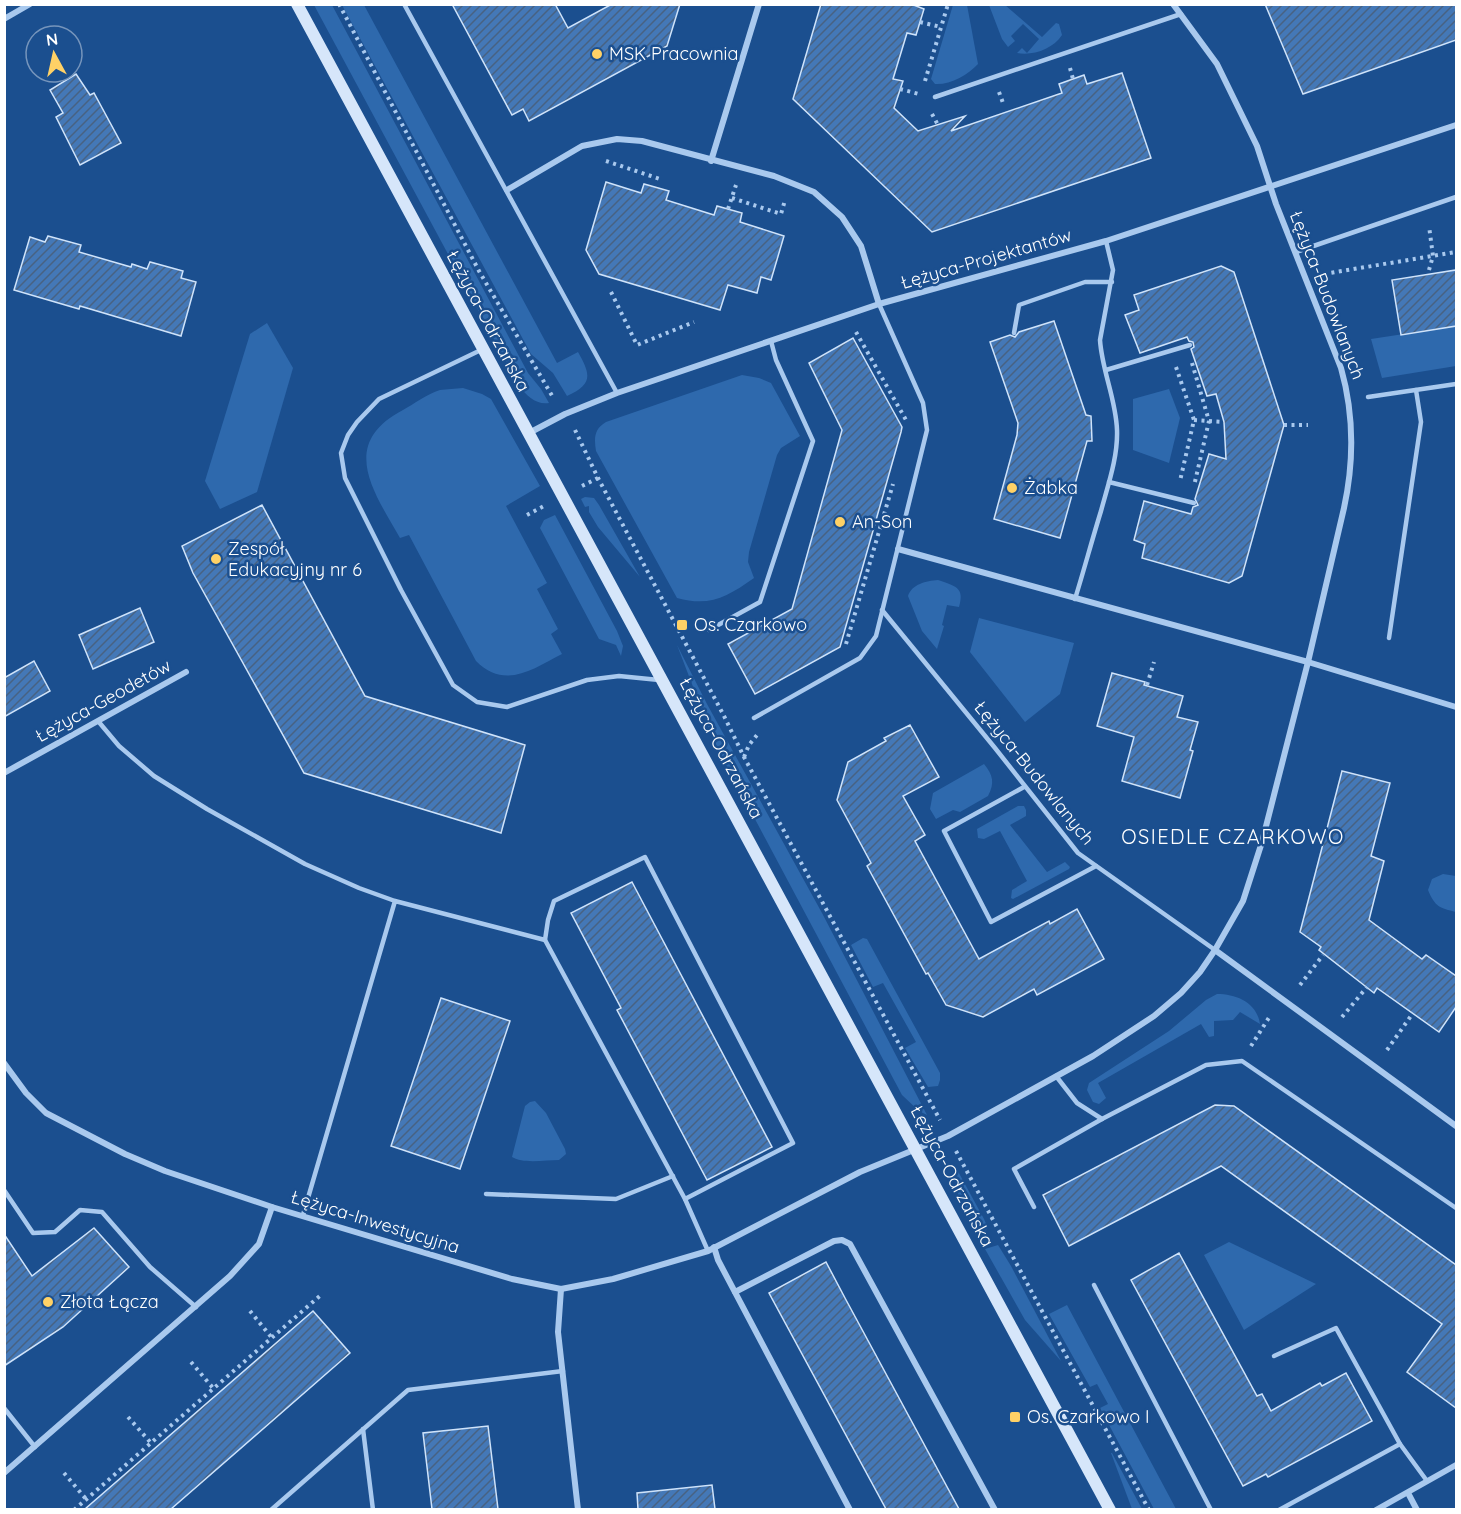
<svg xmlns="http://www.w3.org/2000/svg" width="1461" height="1514" viewBox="0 0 1461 1514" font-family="Quicksand,sans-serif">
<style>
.green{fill:#2e69ad}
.building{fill:url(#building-hatch);stroke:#cfe3fa;stroke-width:1.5}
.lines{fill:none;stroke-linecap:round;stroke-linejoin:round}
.path{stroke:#a9c9ee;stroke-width:4;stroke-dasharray:3 4.5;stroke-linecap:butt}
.service{stroke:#a9c9ee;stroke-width:4.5}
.minor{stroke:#a9c9ee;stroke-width:6}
.secondary{stroke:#d6e6fa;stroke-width:12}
.poi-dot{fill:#ffd166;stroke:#1b4f8f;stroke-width:2}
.labels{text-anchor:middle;stroke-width:5;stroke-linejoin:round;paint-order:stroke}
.poi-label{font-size:18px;fill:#fff;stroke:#1b4f8f;text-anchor:start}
.street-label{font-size:18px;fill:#fff;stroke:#1b4f8f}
.neighbourhood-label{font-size:20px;letter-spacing:1.5px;fill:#fff;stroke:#1b4f8f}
</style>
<defs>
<pattern id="building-hatch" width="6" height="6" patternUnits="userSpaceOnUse" patternTransform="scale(1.5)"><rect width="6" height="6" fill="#4478b7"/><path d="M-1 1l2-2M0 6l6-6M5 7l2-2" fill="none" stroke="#486282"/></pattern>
</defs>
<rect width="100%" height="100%" fill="#1b4f8f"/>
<g class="green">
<path d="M314 5H332L528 373 541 389 549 403C536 405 527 396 519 386Z"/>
<path d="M342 5H364L557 363 578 352C591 375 593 384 567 396L553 373 531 354Z"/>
<path d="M953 5H967L978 64C968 75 950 85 935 84L931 79Z"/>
<path d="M989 5H1005L1042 37 1056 23 1059 24 1062 35C1053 49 1033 56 1017 53L1022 48 1027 53 1039 39 1023 24 1011 36 1015 41 1008 47 1002 39Z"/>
<path d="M267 323 293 368 257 492 220 509 205 481 250 334Z"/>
<path d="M1456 326V366L1382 378 1371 339Z"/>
<path d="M742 375 759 378 771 383 800 436 781 448 777 455 749 552 748 562 754 578C727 597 710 607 677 598L596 451C594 438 594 429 606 422Z"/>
<path d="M463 388 482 394 491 399 540 486 506 506 547 583 537 589 558 629 551 634 562 654C533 669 505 690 476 661L409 535 400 538C374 492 338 444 403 410 414 404 427 394 440 390 447 389 455 389 463 388Z"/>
<path d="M1169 389 1180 418 1169 463 1133 450V399Z"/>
<path d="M585 497 594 498 599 505 640 577 598 527 589 512V506L585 507 581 499Z"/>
<path d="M555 515 617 631 623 646 621 656 616 645 599 639 540 528 544 520Z"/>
<path d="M938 580C955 586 965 587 959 607L947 605 942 625 944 626 937 649 922 631 908 596C912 584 926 581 938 580Z"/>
<path d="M979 618 1074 643 1060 694 1025 722 970 652Z"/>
<path d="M677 645 707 704 822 913 927 1115 919 1111 902 1095 715 744Z"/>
<path d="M984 764C993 775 995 783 988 796L960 812 953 810 936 819 930 809 933 793Z"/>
<path d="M1018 806H1024L1026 810V816L1010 825 1047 872 1065 862 1070 867 1069 869 1013 899 1011 898 1012 890 1027 881 1000 831 984 839 978 838 977 829Z"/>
<path d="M1443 874 1456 876V912C1440 908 1435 907 1428 890L1432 879Z"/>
<path d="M863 938 867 939 940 1073V1080L938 1086 928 1087 905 1048 916 1042 883 983 873 987 851 945Z"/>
<path d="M1217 994C1237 994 1257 1003 1260 1024L1240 1012 1233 1020 1214 1021V1036L1209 1037 1201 1024 1098 1083 1106 1098 1099 1104 1093 1102 1087 1090 1089 1083 1169 1031 1206 1000Z"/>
<path d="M535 1101 546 1113 565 1149 566 1154 559 1160C545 1160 523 1164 512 1157L525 1106 530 1102Z"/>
<path d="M954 1164 984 1219 987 1226 986 1231 978 1234C966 1212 952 1191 954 1164Z"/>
<path d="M1229 1242 1316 1284 1244 1330 1204 1255Z"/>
<path d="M998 1245 1011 1266 1061 1361 1025 1320 985 1249Z"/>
<path d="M1067 1305 1176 1509H1154L1100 1408 1108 1404 1097 1384 1090 1387 1049 1314Z"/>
<path d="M1111 1453H1112L1142 1509H1132Z"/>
</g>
<g class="building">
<path d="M452 4H555L568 28 612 4H680L667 46 529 121 523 109 512 115Z"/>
<path d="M821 4H911L924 9 916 35 907 33 893 79 903 81 894 108 918 131 965 116 951 131 1062 93 1059 84 1084 75 1087 84 1122 73 1151 158 932 232 793 99Z"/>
<path d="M1265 4H1456V40L1303 94Z"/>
<path d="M76 74 90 95 94 93 121 143 80 165 56 117 63 113 50 90Z"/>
<path d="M606 182 641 193 644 184 669 191 666 200 714 215 717 206 742 213 740 222 784 236 771 280 761 277 757 293 728 285 720 310 599 274 586 250Z"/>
<path d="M48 236 81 245 79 252 131 267 132 264 147 269 150 262 183 271 181 278 196 282 181 336 80 306 79 309 14 290 30 237 45 242Z"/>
<path d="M1221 266 1234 272 1284 425 1242 576 1229 583 1142 558 1145 544 1134 540 1144 501 1191 514 1193 507 1198 505 1195 499 1209 454 1226 459 1224 422 1216 394 1207 396 1191 349 1194 347 1193 342 1189 341 1187 337 1140 353 1125 315 1139 310 1134 295Z"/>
<path d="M1456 270V326L1401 335 1392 280Z"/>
<path d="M1054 321 1086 415 1091 416 1092 441H1087L1060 538 994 519 1017 435 1018 423 990 342 1010 335 1015 337 1019 332Z"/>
<path d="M853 338 902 427 901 432 840 647 755 694 728 644 792 609 842 430 809 363Z"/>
<path d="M262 505 365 696 525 745 501 833 304 773 193 573 182 546Z"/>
<path d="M140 608 154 642 93 669 79 635Z"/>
<path d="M34 661 50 691 4 717V678Z"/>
<path d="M1112 673 1145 682 1144 685 1183 696 1177 717 1198 722 1190 750 1193 751 1180 798 1122 781 1134 737 1097 726Z"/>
<path d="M910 725 939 777 903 796 925 835 915 841 979 959 1049 921 1050 924 1077 909 1104 959 1037 995 1034 989 983 1017 946 1005 928 973 926 974 867 866 871 863 837 800 848 762 886 741 884 738Z"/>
<path d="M1342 771 1390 783 1371 856 1384 861 1369 920 1422 959 1426 955 1456 976V1007L1439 1032 1377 988 1374 993 1319 950 1321 947 1300 932Z"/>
<path d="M632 882 772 1147 707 1180 617 1010 621 1008 571 913Z"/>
<path d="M441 998 510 1021 460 1169 391 1146Z"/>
<path d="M1215 1105 1234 1106 1456 1265V1408L1407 1372 1442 1324 1221 1166 1069 1246 1043 1195Z"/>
<path d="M94 1228 129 1267 63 1327 4 1366V1234L32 1276Z"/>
<path d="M1179 1253 1257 1396 1262 1394 1271 1411 1320 1383 1322 1386 1346 1373 1372 1421 1268 1477 1266 1474 1243 1486 1131 1280Z"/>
<path d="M826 1262 845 1298 959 1509H886L769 1293Z"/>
<path d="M313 1311 350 1353 171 1509H85Z"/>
<path d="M488 1426 498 1509H432L423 1433Z"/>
<path d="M712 1485 715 1509H638L637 1493Z"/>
</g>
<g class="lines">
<g class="path">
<path d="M339 4 479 271 554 399"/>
<path d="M920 22 941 27"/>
<path d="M1070 68 1073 79"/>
<path d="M925 81 948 4"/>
<path d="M900 89 919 94"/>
<path d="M999 92 1003 103"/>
<path d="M932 114 938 125"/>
<path d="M606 161 660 179"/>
<path d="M732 198 781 214 785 200"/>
<path d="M728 209 736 185"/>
<path d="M1429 270 1433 256 1429 226"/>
<path d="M1324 274 1456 252"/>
<path d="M611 292 637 345 694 322"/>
<path d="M856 332 906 420"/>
<path d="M1192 363 1209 421 1194 486"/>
<path d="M1176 367 1194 420 1180 481"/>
<path d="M1194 420 1224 422"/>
<path d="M1284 425H1308"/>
<path d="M575 430 598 478 723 714 744 757 940 1120"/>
<path d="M582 486 598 478"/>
<path d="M527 515 544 506"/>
<path d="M846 644 893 484"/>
<path d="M1147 685 1154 662"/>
<path d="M744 757 749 745 757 735"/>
<path d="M1300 985 1323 955"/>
<path d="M1342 1017 1367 987"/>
<path d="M1251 1046 1270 1016"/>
<path d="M1387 1050 1413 1013"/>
<path d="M956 1151 1149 1510"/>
<path d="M250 1311 272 1338"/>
<path d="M191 1362 213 1388"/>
<path d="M128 1417 151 1443"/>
<path d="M64 1473 86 1499"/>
<path d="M74 1510 322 1294"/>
</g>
<g class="service">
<path d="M404 4 617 393"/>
<path d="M935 97 1181 14"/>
<path d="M1296 252 1456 197"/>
<path d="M1014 333 1019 305 1085 282H1112"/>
<path d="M483 349 379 399 357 422 348 435 341 453 345 478 401 590 453 685 477 702 507 707 587 680 619 676 659 680"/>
<path d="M1106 370 1190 345"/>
<path d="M1368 397 1456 384"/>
<path d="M1109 482 1194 503"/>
<path d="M1075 599C1084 570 1092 540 1101 511 1108 485 1118 457 1117 430 1116 399 1102 371 1100 340L1113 270 1106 241"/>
<path d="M882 610 995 748 1078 853 1215 950"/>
<path d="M709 630 760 602 813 441 776 360 771 341"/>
<path d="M1389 638 1421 422 1416 390"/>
<path d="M754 718 860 658 876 636 927 430 923 403 879 304"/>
<path d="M98 721 119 746 154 776 207 809 305 864 359 888 395 901"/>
<path d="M1024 787 944 831 991 922 1096 866"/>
<path d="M645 857 793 1143 685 1199 545 940 548 920 554 901Z"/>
<path d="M1056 1076 1077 1103 1102 1119 1206 1065 1242 1061 1456 1208"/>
<path d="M4 1190 33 1233 55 1232 80 1210 102 1212 150 1267 196 1307"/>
<path d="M486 1194 616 1199 673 1176"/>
<path d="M685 1199 708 1251"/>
<path d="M1034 1207 1014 1169 1102 1119"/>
<path d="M303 1215 395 901 545 940"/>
<path d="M1094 1285 1211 1510"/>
<path d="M1274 1356 1336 1328 1400 1444 1427 1481"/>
<path d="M4 1408 35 1447"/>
<path d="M363 1429 373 1510"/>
<path d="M271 1510 408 1390 563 1371"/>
<path d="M1279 1510 1400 1444"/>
</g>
<g class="minor">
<path d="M4 19 30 4"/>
<path d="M711 161 759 4"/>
<path d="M507 190 582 146 617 139 642 141 774 176 814 192 842 217 861 246 879 304"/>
<path d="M529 433 565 414 617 393 879 304 1106 241 1456 125"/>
<path d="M898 549 1308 662 1456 707"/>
<path d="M4 773 186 672"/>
<path d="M1215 950 1456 1126"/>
<path d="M4 1063 26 1093 46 1113 125 1154 165 1171 272 1207 512 1279 561 1289 613 1279 708 1251 860 1172 948 1136 1093 1056 1154 1016 1181 993 1200 972 1215 950 1243 901 1262 842 1308 662 1344 508C1354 462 1354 414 1341 368L1276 204 1257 146 1217 64 1173 4"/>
<path d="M714 1247 718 1260 850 1510"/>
<path d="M561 1289 558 1332 578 1510"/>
<path d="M735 1292 834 1241 842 1240 850 1244 995 1510"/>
<path d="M4 1473 230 1276 259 1244 272 1207"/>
<path d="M1408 1493 1417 1510"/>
<path d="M1376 1510 1456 1465"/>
</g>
<path class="secondary" d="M297 4 1110 1510"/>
</g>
<g class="poi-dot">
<circle cx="597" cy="54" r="6"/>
<circle cx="1012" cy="488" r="6"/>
<circle cx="840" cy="522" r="6"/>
<circle cx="216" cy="559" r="6"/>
<rect x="676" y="619" width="12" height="12" rx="3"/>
<circle cx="48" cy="1302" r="6"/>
<rect x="1009" y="1411" width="12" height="12" rx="3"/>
</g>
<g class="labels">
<g class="poi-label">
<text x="609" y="60">MSK Pracownia</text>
<text x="1024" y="494">Żabka</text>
<text x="852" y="528">An-Son</text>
<text x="228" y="555">Zespół<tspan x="228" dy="21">Edukacyjny nr 6</tspan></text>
<text x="694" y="631">Os. Czarkowo</text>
<text x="60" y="1308">Złota Łącza</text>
<text x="1027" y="1423">Os. Czarkowo I</text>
</g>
<g class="street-label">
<text transform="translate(986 259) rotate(-16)" y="6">Łężyca-Projektantów</text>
<text transform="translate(1327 295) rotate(69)" y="6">Łężyca-Budowlanych</text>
<text transform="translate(488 321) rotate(62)" y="6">Łężyca-Odrzańska</text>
<text transform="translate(103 701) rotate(-29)" y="6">Łężyca-Geodetów</text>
<text transform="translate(721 748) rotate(62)" y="6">Łężyca-Odrzańska</text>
<text transform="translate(1034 773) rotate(51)" y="6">Łężyca-Budowlanych</text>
<text transform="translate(952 1176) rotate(62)" y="6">Łężyca-Odrzańska</text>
<text transform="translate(375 1222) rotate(17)" y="6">Łężyca-Inwestycyjna</text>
</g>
<g class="neighbourhood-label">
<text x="1233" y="844">OSIEDLE CZARKOWO</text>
</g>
</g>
<rect width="1461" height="1514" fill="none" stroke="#ffffff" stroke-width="12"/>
<g transform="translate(54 54) rotate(352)"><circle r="28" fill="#1b4f8f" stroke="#7695bc" stroke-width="1.5"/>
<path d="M0-4.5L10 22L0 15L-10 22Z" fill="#ffd166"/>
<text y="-9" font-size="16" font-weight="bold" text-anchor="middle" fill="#ffffff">N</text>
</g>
</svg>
